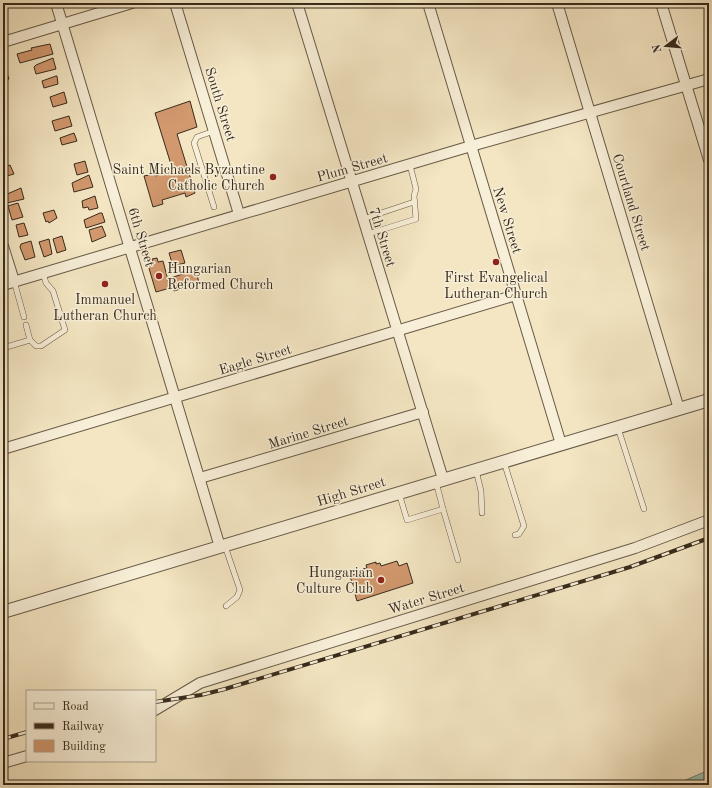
<svg xmlns="http://www.w3.org/2000/svg" width="712" height="788" viewBox="0 0 712 788" font-family="'Old Standard TT',serif">
<style>
.water{fill:#9cc0b0;stroke:#748475}
.building{fill:#d2986e;stroke:#372b1c}
.lines{fill:none;stroke-linecap:round;stroke-linejoin:round}
.service-casing{stroke:#665a46;stroke-width:6}
.minor-casing{stroke:#665a46;stroke-width:12}
.tertiary-casing{stroke:#665a46;stroke-width:14}
.service{stroke:#f8efd8;stroke-width:5}
.minor{stroke:#f8efd8;stroke-width:10}
.tertiary{stroke:#f8efd8;stroke-width:12}
.rail-casing{stroke:#372b1c;stroke-width:4}
.rail{stroke:#f8efd8;stroke-width:2.5;stroke-dasharray:8;stroke-linecap:butt}
.poi-dot{fill:#8f2418;stroke:#f8efd8;stroke-width:1.5}
.labels{text-anchor:middle;stroke-width:3;stroke-linejoin:round;paint-order:stroke}
.street-label{font-size:14px;fill:#372b1c;stroke:#f8efd8}
.poi-label{font-size:14px;fill:#372b1c;stroke:#f8efd8;text-anchor:end}
</style>
<rect width="100%" height="100%" fill="#f4e6c3"/>
<filter id="stains"><feTurbulence type="fractalNoise" baseFrequency=".005" numOctaves="4"/><feColorMatrix values="0 0 0 0 .2 0 0 0 0 .09 0 0 0 0 .02 0 0 0 .5 -.17"/></filter>
<radialGradient id="worn" r=".72"><stop offset=".6" stop-color="#630" stop-opacity="0"/><stop offset="1" stop-color="#630" stop-opacity=".3"/></radialGradient>
<path class="water" d="M709 770V785H674Z"/>
<g class="building">
<path d="M50 44 53 54 20 63 17 54 32 50 31 48Z"/>
<path d="M53 58 56 69 36 74 34 67 36 65Z"/>
<path d="M3 68H5L9 79 3 81Z"/>
<path d="M56 76H57L58 84 44 88 42 81Z"/>
<path d="M64 92 67 103 53 107 50 97Z"/>
<path d="M190 101 197 127 177 134 195 193 186 197 185 193 162 200 163 204 153 207 144 176 154 174 155 176 173 171 155 113Z"/>
<path d="M69 116 72 126 55 131 52 121Z"/>
<path d="M74 133 77 141 62 145 60 138Z"/>
<path d="M85 161 88 172 77 175 74 164Z"/>
<path d="M10 165 14 174 3 177V167Z"/>
<path d="M89 175 93 187 74 192 72 183Z"/>
<path d="M21 188 24 199 7 203 5 195Z"/>
<path d="M95 196 98 208 89 210 88 207 83 208 82 201Z"/>
<path d="M18 203 23 217 12 220 8 206Z"/>
<path d="M54 210 57 218 49 223 48 221 46 222 43 213Z"/>
<path d="M100 213H102L105 222 86 228 84 220Z"/>
<path d="M24 223 28 235 19 237 16 225Z"/>
<path d="M102 226 106 236 92 242 89 230Z"/>
<path d="M62 236 66 250 57 253 53 239Z"/>
<path d="M49 239 52 254 44 257 39 242Z"/>
<path d="M31 241 35 257 25 260 20 247 21 244Z"/>
<path d="M181 250 185 263 173 266 169 253Z"/>
<path d="M157 258 158 262 163 261 170 288 156 292 148 265 153 264 152 259Z"/>
<path d="M196 270 199 283 174 291 170 278Z"/>
<path d="M397 561 399 566 407 563 413 583 357 601 350 576 364 571 363 569 367 568 366 565 376 562V564L380 563 381 566Z"/>
</g>
<g class="lines">
<g class="service-casing">
<g id="service">
<path d="M214 131 197 137 194 143 214 207"/>
<path d="M363 219 414 202"/>
<path d="M368 234 416 219 414 196 416 189 410 165"/>
<path d="M14 281 24 317"/>
<path d="M30 340 36 346H41L65 330 53 291 46 283 43 273"/>
<path d="M3 348 30 340 26 325"/>
<path d="M618 428 644 509"/>
<path d="M504 462 524 526 519 534 515 535"/>
<path d="M476 470 481 491 482 513"/>
<path d="M399 493 407 520 443 509 436 482"/>
<path d="M443 509 458 560"/>
<path d="M225 546 240 590 237 597 226 606"/>
</g>
</g>
<g class="minor-casing">
<g id="minor">
<path d="M56 3 220 547"/>
<path d="M175 3 239 214"/>
<path d="M297 3 443 479"/>
<path d="M428 3 561 444"/>
<path d="M557 3 679 409"/>
<path d="M661 3 709 160"/>
<path d="M3 42 132 3"/>
<path d="M3 246 14 281"/>
<path d="M3 285 471 146 709 79"/>
<path d="M3 449 516 295"/>
<path d="M200 478 423 412"/>
<path d="M155 710 200 683 635 548 709 520"/>
<path d="M3 763 27 756"/>
</g>
</g>
<g class="tertiary-casing">
<path id="tertiary" d="M3 612 709 400"/>
</g>
<use href="#service" class="service"/>
<use href="#minor" class="minor"/>
<use href="#tertiary" class="tertiary"/>
<g class="rail-casing">
<g id="rail">
<path d="M155 702 201 695 225 689 630 567 709 538"/>
<path d="M3 739 27 732"/>
</g>
</g>
<use href="#rail" class="rail"/>
</g>
<g class="poi-dot">
<circle cx="273" cy="177" r="4"/>
<circle cx="496" cy="262" r="4"/>
<circle cx="159" cy="276" r="4"/>
<circle cx="105" cy="284" r="4"/>
<circle cx="381" cy="580" r="4"/>
</g>
<g class="labels">
<g class="street-label">
<text transform="translate(221 104) rotate(73)" y="5">South Street</text>
<text transform="translate(352 167) rotate(-16)" y="5">Plum Street</text>
<text transform="translate(632 202) rotate(73)" y="5">Courtland Street</text>
<text transform="translate(508 220) rotate(73)" y="5">New Street</text>
<text transform="translate(142 237) rotate(73)" y="5">6th Street</text>
<text transform="translate(383 237) rotate(73)" y="5">7th Street</text>
<text transform="translate(255 359) rotate(-17)" y="5">Eagle Street</text>
<text transform="translate(308 432) rotate(-17)" y="5">Marine Street</text>
<text transform="translate(351 491) rotate(-17)" y="5">High Street</text>
<text transform="translate(426 598) rotate(-17)" y="5">Water Street</text>
</g>
<g class="poi-label">
<text x="265" y="174">Saint Michaels Byzantine<tspan x="265" dy="16">Catholic Church</tspan></text>
<text x="167" y="273" text-anchor="start">Hungarian<tspan x="167" dy="16">Reformed Church</tspan></text>
<text x="496" y="282" text-anchor="middle">First Evangelical<tspan x="496" dy="16">Lutheran Church</tspan></text>
<text x="105" y="304" text-anchor="middle">Immanuel<tspan x="105" dy="16">Lutheran Church</tspan></text>
<text x="373" y="577">Hungarian<tspan x="373" dy="16">Culture Club</tspan></text>
</g>
</g>
<rect width="712" height="788" fill="none" stroke="#f4e6c3" stroke-width="16"/>
<rect x="4" y="4" width="704" height="780" fill="none" stroke="#372b1c" stroke-width="2"/>
<rect x="8" y="8" width="696" height="772" fill="none" stroke="#372b1c"/>
<rect x="26" y="690" width="130" height="72" fill="#f8efd8" stroke="#aba18d"/>
<rect x="34" y="703" width="20" height="6" fill="#f8efd8" stroke="#aba18d"/>
<text x="62" y="710" font-size="12" fill="#372b1c">Road</text>
<rect x="34" y="723" width="20" height="6" fill="#372b1c" stroke="#aba18d"/>
<text x="62" y="730" font-size="12" fill="#372b1c">Railway</text>
<rect x="34" y="740" width="20" height="12" fill="#d2986e" stroke="#aba18d"/>
<text x="62" y="750" font-size="12" fill="#372b1c">Building</text>
<g transform="translate(666 46) rotate(254)" stroke="#f8efd8" stroke-width="3" paint-order="stroke">
<path d="M0-3L7 15L0 10L-7 15Z" fill="#372b1c"/>
<text y="-6" font-size="11" font-weight="bold" text-anchor="middle" fill="#372b1c">N</text>
</g>
<rect width="100%" height="100%" filter="url(#stains)"/>
<rect width="100%" height="100%" fill="url(#worn)"/>
</svg>
